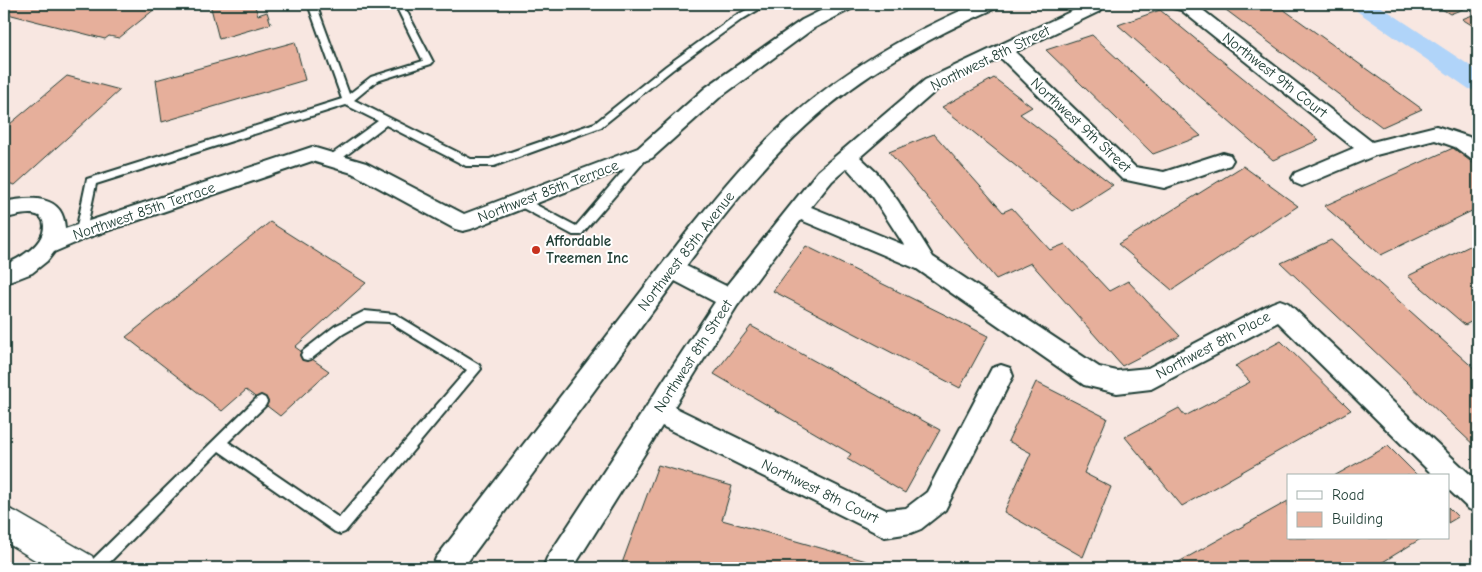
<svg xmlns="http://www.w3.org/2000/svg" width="1482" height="572" viewBox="0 0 1482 572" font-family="'Comic Neue',sans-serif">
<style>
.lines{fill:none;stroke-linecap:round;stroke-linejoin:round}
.canal{fill:#b0d4f9;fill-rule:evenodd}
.building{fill:#e6af9b;stroke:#1f3d34}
.service-casing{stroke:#1f3d34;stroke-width:4}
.minor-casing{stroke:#1f3d34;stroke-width:4}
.tertiary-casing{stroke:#1f3d34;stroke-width:3}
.service{fill:#fff;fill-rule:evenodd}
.minor{fill:#fff;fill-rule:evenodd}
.tertiary{fill:#fff;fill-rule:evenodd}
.poi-dot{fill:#c8321e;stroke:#fff;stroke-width:2}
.labels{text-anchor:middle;stroke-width:4;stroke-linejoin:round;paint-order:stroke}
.street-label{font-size:15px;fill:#1f3d34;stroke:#fff}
.poi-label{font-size:15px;font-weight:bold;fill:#1f3d34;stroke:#fff;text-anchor:start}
</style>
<rect width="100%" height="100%" fill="#f8e7e1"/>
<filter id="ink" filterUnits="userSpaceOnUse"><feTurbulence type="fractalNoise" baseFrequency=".02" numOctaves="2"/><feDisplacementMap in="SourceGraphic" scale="10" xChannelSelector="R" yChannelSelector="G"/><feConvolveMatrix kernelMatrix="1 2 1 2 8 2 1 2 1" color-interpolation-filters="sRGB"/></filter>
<g filter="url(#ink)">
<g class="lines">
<path class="canal" d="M1351 4H1377L1478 71V91L1469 89 1354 9Z"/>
</g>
<g class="building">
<path d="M4 4H161L119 38 109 36 105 39 4 13Z"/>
<path d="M210 4H254L258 15 267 12 271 24 219 39Z"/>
<path d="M1218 4H1276L1422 109 1382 127Z"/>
<path d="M1434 4H1476L1450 14Z"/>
<path d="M1160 10 1319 140 1273 160 1118 25Z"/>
<path d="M1478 13V29L1462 19Z"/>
<path d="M1092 35 1201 136 1153 154 1046 50Z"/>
<path d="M295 42 305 80 162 122 156 80Z"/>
<path d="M67 76 120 90 15 185 4 182V129Z"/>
<path d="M994 78 1032 107 1020 114 1113 185 1072 211 942 107Z"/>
<path d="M934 134 1003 212 1012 208 1050 250 1065 244 1109 291 1128 281 1180 336 1122 366 1031 263 996 279 889 152Z"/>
<path d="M1453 148 1478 167V208L1381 255 1324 206Z"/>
<path d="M1243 166 1298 206 1172 290 1118 244Z"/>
<path d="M270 222 366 283 295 347 329 371 280 416 246 390 222 411 126 337Z"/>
<path d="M1331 240 1478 372V449L1281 263Z"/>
<path d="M1478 242V318L1465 325 1408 276Z"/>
<path d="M806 246 988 336 960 388 773 291Z"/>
<path d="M751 326 940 430 905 493 847 459 851 454 714 374Z"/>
<path d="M1281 341 1351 410 1182 506 1125 437 1179 408 1185 416 1250 382 1235 366Z"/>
<path d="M1036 382 1107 418 1084 473 1111 487 1083 557 1004 512 1031 453 1008 441Z"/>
<path d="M1388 446 1418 476H1334Z"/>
<path d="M658 465 732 486 722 520 891 568H628L621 566Z"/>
<path d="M1288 501V538H1422L1373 568H1168Z"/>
<path d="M1448 507 1458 517 1448 523Z"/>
<path d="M1040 560 1055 568H1037Z"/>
</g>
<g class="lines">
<g class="service-casing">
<g id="service">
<path d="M308 4H316L349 94 371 77 423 61 395 4H403L433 62 431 64 377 81 354 100 471 159H490L595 123 666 66 735 16 758 4H768L741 20 672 70 601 127 494 166H466L386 125 336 163H328L327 160 328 157 378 121 346 105 96 184 86 231 81 235 77 234 76 231 87 179 342 99Z"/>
<path d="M644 150 648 151 649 154 648 157 581 235H573L517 205 516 202 521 198 525 199 576 226 640 151Z"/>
<path d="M365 311 395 314 479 365 481 369 345 532 340 534 335 532 219 451 104 568H87L89 563 257 398 261 396 265 398 267 402 265 406 228 442 339 518 467 370 389 322 366 321 343 334 311 359 307 360 303 359 301 355 303 351 335 326Z"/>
</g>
</g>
<g class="minor-casing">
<g id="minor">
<path d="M834 4H856L853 8 814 28 719 98 652 158 471 229 463 231 455 229 352 173 312 161 89 237 54 252 47 261 32 273 4 284V265C19 259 44 245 44 226 44 222 42 218 39 216 29 211 14 217 4 218V202C29 197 64 193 65 229L312 147 366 163 464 214 638 148 705 88 802 20Z"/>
<path d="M976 4H999L996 8C928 38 862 74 807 125 761 167 723 216 686 266L726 286 818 171 925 80 1087 4H1100L1103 7 1100 11 1015 52 1135 167 1164 172 1223 153 1230 155 1233 160 1230 165 1164 188 1122 179 1001 58 939 88 860 157 877 173 898 201 933 257 1099 367 1117 371 1148 368 1272 303 1280 300 1288 303 1478 482V513L1469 509 1448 489V476H1434L1278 322 1151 389 1117 393 1084 385 917 269 801 220 737 306 674 407 886 510 906 508 927 492 992 368 1001 365 1010 368 1013 376 945 510 921 529 911 533 885 537 662 426 573 568H543L547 558 715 302 675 281 463 568H432L436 558 687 232C720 191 754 149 795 114 849 67 911 32 976 4ZM847 168 873 197 904 245 811 207 832 181Z"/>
<path d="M1171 4H1195L1372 142 1436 126 1469 137 1478 144V161L1471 159 1455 147 1435 140 1376 155 1302 186 1295 183 1292 178 1295 173 1354 148 1181 10 1173 8Z"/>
</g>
</g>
<g class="tertiary-casing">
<path id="tertiary" d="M4 507 16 512 92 556 97 568H48L4 541Z"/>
</g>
<use href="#service" class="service"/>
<use href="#minor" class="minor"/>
<use href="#tertiary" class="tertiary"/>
</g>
</g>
<circle class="poi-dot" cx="536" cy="250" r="5"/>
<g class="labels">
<g class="street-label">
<text transform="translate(990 58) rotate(-26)" y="5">Northwest 8th Street</text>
<text transform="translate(1275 75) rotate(38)" y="5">Northwest 9th Court</text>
<text transform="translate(1081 125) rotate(43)" y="5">Northwest 9th Street</text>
<text transform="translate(548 191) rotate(-21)" y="5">Northwest 85th Terrace</text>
<text transform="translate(144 211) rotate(-19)" y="5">Northwest 85th Terrace</text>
<text transform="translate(686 251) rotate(-52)" y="5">Northwest 85th Avenue</text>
<text transform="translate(1213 345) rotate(-28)" y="5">Northwest 8th Place</text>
<text transform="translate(693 356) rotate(-57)" y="5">Northwest 8th Street</text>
<text transform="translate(820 491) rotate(26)" y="5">Northwest 8th Court</text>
</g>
<g class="poi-label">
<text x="546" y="246">Affordable<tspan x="546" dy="17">Treemen Inc</tspan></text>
</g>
</g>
<rect width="1482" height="572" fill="none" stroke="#fff" stroke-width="20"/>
<rect x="10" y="10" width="1462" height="552" fill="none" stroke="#1f3d34" stroke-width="2" filter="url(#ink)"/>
<rect x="1287" y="474" width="162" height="65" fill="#ffffff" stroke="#a5b1ae"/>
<rect x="1297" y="491" width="25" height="8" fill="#ffffff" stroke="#a5b1ae"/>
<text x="1332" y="500" font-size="15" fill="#1f3d34">Road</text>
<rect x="1297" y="512" width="25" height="15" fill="#e6af9b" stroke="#a5b1ae"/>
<text x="1332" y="524" font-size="15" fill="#1f3d34">Building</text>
</svg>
